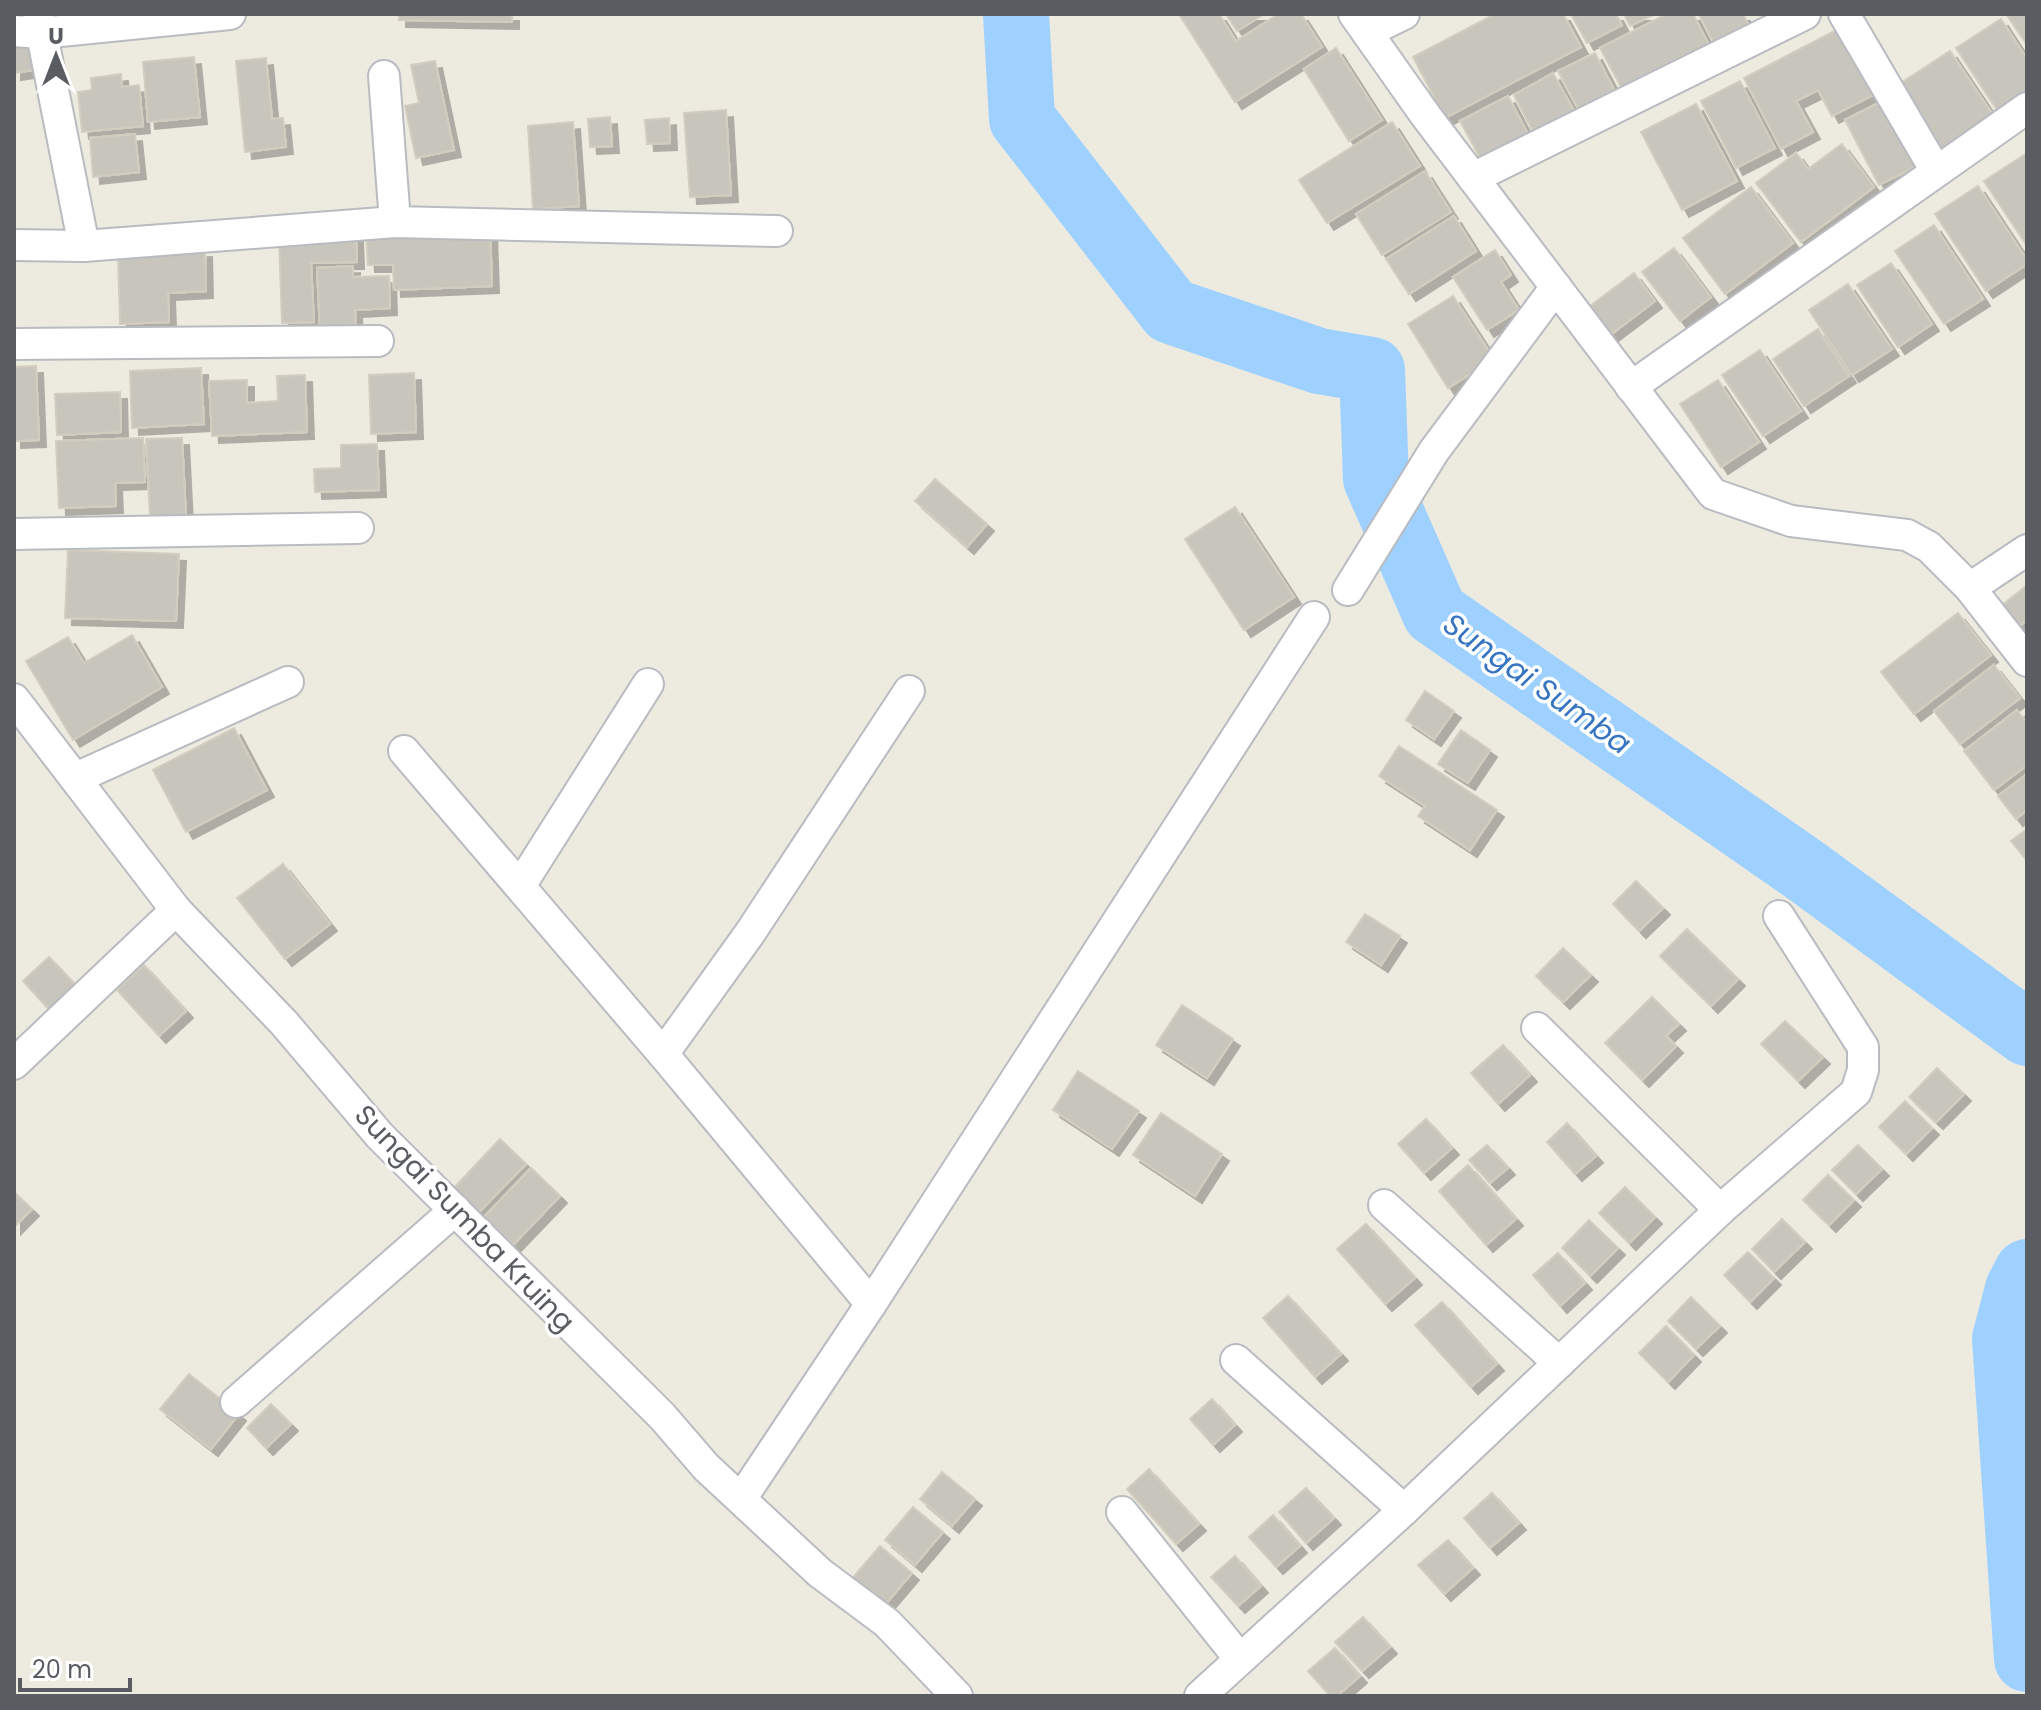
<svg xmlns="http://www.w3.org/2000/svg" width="2041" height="1710" viewBox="0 0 2041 1710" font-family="Poppins,sans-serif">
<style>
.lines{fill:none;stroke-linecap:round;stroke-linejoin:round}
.river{stroke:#9ed1ff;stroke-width:66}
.building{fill:#c8c5bd;stroke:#d2cdbe;stroke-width:2;filter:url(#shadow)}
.minor-casing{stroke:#b8bbc0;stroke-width:34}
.minor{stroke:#fff;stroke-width:30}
.labels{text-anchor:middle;stroke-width:7;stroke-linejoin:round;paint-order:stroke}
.street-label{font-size:28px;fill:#595d62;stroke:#fff}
.water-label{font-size:30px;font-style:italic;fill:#3775c1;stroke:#fff}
</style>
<defs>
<filter id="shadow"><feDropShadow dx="7" dy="7" stdDeviation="0" flood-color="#0004"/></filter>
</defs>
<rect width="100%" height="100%" fill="#edebe0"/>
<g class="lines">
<g class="river">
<path d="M1016 14 1022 119 1171 311 1319 361 1372 370 1376 479 1435 613 1806 871 2027 1033"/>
<path d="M2027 1272 2018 1289 2005 1339 2027 1659"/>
</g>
</g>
<g class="building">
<path d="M399 14H512V22L399 20Z"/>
<path d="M1179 14H1219L1236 41 1279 14H1301L1322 47 1235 102Z"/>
<path d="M1226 14H1264L1237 31Z"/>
<path d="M1495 14H1563L1581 47 1445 118 1413 57Z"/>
<path d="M1571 14H1616L1622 25 1587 43Z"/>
<path d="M1624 14H1655L1630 26Z"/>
<path d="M1667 14H1693L1714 55 1628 100 1600 48Z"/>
<path d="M1699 14H1743L1752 33 1718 51Z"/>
<path d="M2006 14H2027V45Z"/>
<path d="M2001 19 2027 59V99L2001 116 1956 48Z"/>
<path d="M1842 27 1877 93 1832 116 1818 90 1796 101 1813 132 1781 149 1744 78Z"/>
<path d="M35 36 40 69 14 73V38Z"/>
<path d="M1336 48 1382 120 1349 141 1304 69Z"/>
<path d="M1950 51 1997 121 1944 155 1898 85Z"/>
<path d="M1595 53 1619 99 1583 118 1558 71Z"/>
<path d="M194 57 200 117 148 122 143 62Z"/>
<path d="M266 58 272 119 283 118 286 147 245 152 236 61Z"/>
<path d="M435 61 454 150 416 158 405 106 419 103 411 65Z"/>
<path d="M1553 73 1578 118 1537 140 1514 95Z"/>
<path d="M121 74 122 87 139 85 143 126 82 132 78 92 92 90 91 78Z"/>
<path d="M1740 81 1775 148 1736 168 1701 101Z"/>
<path d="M1508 96 1531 140 1484 165 1460 121Z"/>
<path d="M1882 101 1917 166 1879 185 1845 120Z"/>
<path d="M1696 104 1737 181 1682 210 1641 132Z"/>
<path d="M726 110 731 195 690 197 684 113Z"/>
<path d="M610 117 612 146 590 147 588 119Z"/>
<path d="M669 118 670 143 647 144 645 120Z"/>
<path d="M573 122 579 206 533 209 528 126Z"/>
<path d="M1392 122 1420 166 1327 223 1299 180Z"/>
<path d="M135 134 139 172 93 177 90 138Z"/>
<path d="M1842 144 1874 187 1801 242 1756 183 1796 153 1808 169Z"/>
<path d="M2027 153V246L1984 181Z"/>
<path d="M1425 171 1451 212 1382 255 1356 214Z"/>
<path d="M1978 186 2027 260V264L1986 291 1935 214Z"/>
<path d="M1751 187 1793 243 1725 294 1683 238Z"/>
<path d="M1454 216 1476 251 1409 294 1386 259Z"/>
<path d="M1934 225 1983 299 1944 324 1895 251Z"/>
<path d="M490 228 492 286 394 290 393 265H368L366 233Z"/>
<path d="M356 235 357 262 311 263 314 322 282 323 279 238Z"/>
<path d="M1674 248 1711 297 1680 321 1642 272Z"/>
<path d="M205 250 206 291 168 293 169 322 120 324 118 254Z"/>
<path d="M1495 250 1511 275 1501 282 1519 310 1487 330 1453 277Z"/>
<path d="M1891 263 1932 324 1898 347 1857 285Z"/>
<path d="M353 266V277L389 276 390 308 355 310 356 332 320 333 317 268Z"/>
<path d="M1634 273 1655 301 1602 341 1581 313Z"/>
<path d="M1848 284 1892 349 1852 375 1809 310Z"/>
<path d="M1453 296 1494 359 1448 388 1408 324Z"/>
<path d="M1818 329 1849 376 1804 406 1773 359Z"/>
<path d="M1760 350 1801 411 1763 436 1722 375Z"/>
<path d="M36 366 39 440 14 441V367Z"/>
<path d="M201 368 204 424 132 428 130 371Z"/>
<path d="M414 373 416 432 371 434 369 375Z"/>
<path d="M305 375 307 432 212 436 209 381 247 380V403L278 401 277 376Z"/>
<path d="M1718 380 1759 442 1721 467 1680 404Z"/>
<path d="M120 392 121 432 57 435 55 394Z"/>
<path d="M143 438 145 482 115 483 116 506 59 508 56 441Z"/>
<path d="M182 438 186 516 150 517 146 439Z"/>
<path d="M377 444 379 490 315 492 314 469 341 468V445Z"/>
<path d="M935 479 987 524 967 547 915 501Z"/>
<path d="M1235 507 1294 597 1244 630 1185 539Z"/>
<path d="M68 550 179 554 176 621 65 618Z"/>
<path d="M2027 585V620L2017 628 2000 607Z"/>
<path d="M1958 613 1991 655 1914 714 1881 672Z"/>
<path d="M132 635 162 687 73 740 26 661 68 637 84 663Z"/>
<path d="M1994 665 2020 698 1960 744 1934 711Z"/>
<path d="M1425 691 1454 711 1434 739 1406 720Z"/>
<path d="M2017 710 2027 723V765L1994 790 1964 751Z"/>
<path d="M234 728 267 790 186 832 153 770Z"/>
<path d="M1461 730 1490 750 1468 783 1438 764Z"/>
<path d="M1399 746 1497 810 1470 850 1418 816 1425 806 1379 776Z"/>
<path d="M2027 774V810L2016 819 1998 796Z"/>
<path d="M2027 829V861L2011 841Z"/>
<path d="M283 864 330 924 285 959 237 898Z"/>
<path d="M1636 881 1663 908 1639 931 1613 904Z"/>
<path d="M1365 914 1400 936 1381 965 1346 942Z"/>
<path d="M1687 929 1738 979 1711 1006 1660 956Z"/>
<path d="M1563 948 1591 975 1563 1002 1536 976Z"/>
<path d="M49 957 81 991 54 1015 23 981Z"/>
<path d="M144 965 186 1011 159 1036 117 990Z"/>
<path d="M1652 997 1679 1024 1666 1036 1676 1046 1642 1080 1605 1043Z"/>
<path d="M1182 1005 1233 1039 1207 1078 1156 1045Z"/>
<path d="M1785 1021 1823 1057 1798 1081 1761 1044Z"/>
<path d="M1503 1045 1530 1075 1498 1104 1471 1073Z"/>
<path d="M1937 1068 1964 1094 1936 1122 1909 1097Z"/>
<path d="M1078 1071 1139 1111 1112 1149 1053 1110Z"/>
<path d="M1905 1101 1932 1128 1906 1154 1879 1127Z"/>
<path d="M1161 1113 1222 1154 1195 1196 1133 1155Z"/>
<path d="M1426 1119 1452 1148 1424 1173 1398 1144Z"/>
<path d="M1567 1123 1596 1156 1575 1174 1547 1142Z"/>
<path d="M500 1139 526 1164 477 1214 452 1190Z"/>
<path d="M1487 1145 1508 1168 1490 1183 1469 1160Z"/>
<path d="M1858 1145 1882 1169 1856 1194 1832 1170Z"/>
<path d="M1468 1165 1516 1219 1486 1245 1439 1191Z"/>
<path d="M531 1168 560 1196 513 1245 484 1217Z"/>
<path d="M1828 1175 1854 1200 1829 1225 1803 1200Z"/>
<path d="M1625 1187 1655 1217 1629 1243 1599 1213Z"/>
<path d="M14 1192 32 1209 14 1227Z"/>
<path d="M1782 1219 1805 1242 1774 1272 1752 1249Z"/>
<path d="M1589 1220 1618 1248 1590 1276 1562 1248Z"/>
<path d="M1366 1224 1415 1278 1385 1304 1337 1249Z"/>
<path d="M1748 1252 1774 1278 1750 1302 1724 1275Z"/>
<path d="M1558 1253 1585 1283 1560 1306 1533 1275Z"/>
<path d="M1288 1296 1341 1354 1315 1377 1263 1318Z"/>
<path d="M1691 1297 1720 1326 1696 1349 1668 1321Z"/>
<path d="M1442 1302 1497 1364 1471 1387 1415 1325Z"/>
<path d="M1666 1326 1694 1355 1668 1382 1639 1353Z"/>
<path d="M189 1374 239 1414 211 1449 160 1409Z"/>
<path d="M1212 1399 1235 1425 1213 1445 1190 1419Z"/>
<path d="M271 1404 291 1424 266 1448 247 1428Z"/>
<path d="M1149 1469 1199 1524 1176 1544 1127 1489Z"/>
<path d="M942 1472 975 1499 952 1526 920 1499Z"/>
<path d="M1306 1488 1334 1518 1306 1543 1279 1512Z"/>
<path d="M1492 1493 1519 1523 1490 1548 1464 1518Z"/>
<path d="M913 1507 943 1532 915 1565 885 1540Z"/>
<path d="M1273 1515 1300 1546 1276 1567 1249 1537Z"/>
<path d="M1448 1540 1473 1568 1444 1594 1418 1565Z"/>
<path d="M880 1546 912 1573 883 1607 851 1580Z"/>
<path d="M1235 1556 1261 1586 1238 1606 1211 1577Z"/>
<path d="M1363 1617 1390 1647 1362 1671 1335 1642Z"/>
<path d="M1335 1648 1360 1676 1337 1696H1330L1308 1671Z"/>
</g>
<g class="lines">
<g class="minor-casing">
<g id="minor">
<path d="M38 14 84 246"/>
<path d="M1354 14 1426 116 1713 494 1791 521 1907 535 1929 547 1970 588 2027 661"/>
<path d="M1844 14 1936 171"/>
<path d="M14 31 41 33 230 14"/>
<path d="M1367 32 1404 14"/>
<path d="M384 76 395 222"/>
<path d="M1473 178 1805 14"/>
<path d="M14 245 84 246 395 222 777 231"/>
<path d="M14 344 378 341"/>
<path d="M1631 387 2027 108"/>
<path d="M14 534 358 528"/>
<path d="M1970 588 2027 550"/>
<path d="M1348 590 1434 451 1556 287"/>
<path d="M14 699 176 910 284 1023 380 1136 662 1416 706 1467 820 1573 887 1623 957 1696"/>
<path d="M404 751 663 1054"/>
<path d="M76 778 288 682"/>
<path d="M520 886 648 684"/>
<path d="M1537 1028 1720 1210"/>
<path d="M14 1064 176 910"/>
<path d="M1384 1205 1559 1363"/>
<path d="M871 1304 663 1054 750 933 909 691"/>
<path d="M1236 1360 1404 1510"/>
<path d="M236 1402 455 1210"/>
<path d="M741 1499 871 1304 1314 617"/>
<path d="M1122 1512 1240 1659"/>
<path d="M1200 1696 1404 1510 1720 1210 1856 1092 1863 1070V1047L1779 916"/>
</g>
</g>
<use href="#minor" class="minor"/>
</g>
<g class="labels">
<g class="street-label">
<text transform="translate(465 1218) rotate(46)" y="10">Sungai Sumba Kruing</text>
</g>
<g class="water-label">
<text transform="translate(1537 684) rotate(35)" y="10">Sungai Sumba</text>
</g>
</g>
<rect width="2041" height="1710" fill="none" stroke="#595d62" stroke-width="32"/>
<g transform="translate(56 56)" stroke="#ffffff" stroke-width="6" paint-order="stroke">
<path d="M0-6L14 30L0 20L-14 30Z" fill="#595d62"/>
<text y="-12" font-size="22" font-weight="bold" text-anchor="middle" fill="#595d62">U</text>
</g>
<path d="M20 1678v12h110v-12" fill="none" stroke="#595d62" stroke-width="4"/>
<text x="32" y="1678" font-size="24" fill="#595d62" stroke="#ffffff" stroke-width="6" paint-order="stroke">20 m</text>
</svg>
